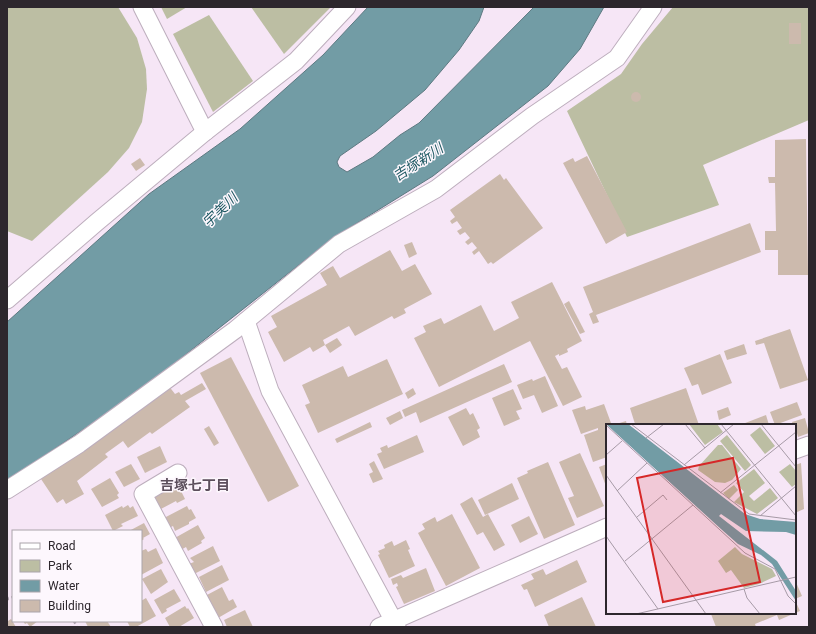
<svg xmlns="http://www.w3.org/2000/svg" width="816" height="634" viewBox="0 0 816 634" font-family="Roboto,'Noto Sans JP',sans-serif">
<style>
.green{fill:#bcbea3}
.water{fill:#729ca5;stroke:#5d7981}
.building{fill:#ccbaad}
.lines{fill:none;stroke-linecap:round;stroke-linejoin:round}
.minor-casing{stroke:#bdaebd;stroke-width:19}
.path{stroke:#ac9fac;stroke-width:2.5;stroke-dasharray:3 3;stroke-linecap:butt}
.minor{stroke:#fff;stroke-width:17}
.labels{text-anchor:middle;stroke-width:3;stroke-linejoin:round;paint-order:stroke}
.water-label{font-size:14px;font-style:italic;fill:#1e5963;stroke:#fdf7fd}
.neighbourhood-label{font-size:14px;font-weight:bold;fill:#5c4f5c;stroke:#fdf7fd}
.inset-road{fill:none;stroke:#a69aa6;stroke-width:1}
.view{fill:#d62828;fill-opacity:0.15;stroke:#d62828;stroke-width:2}
.inset-edge{fill:none;stroke:#2d272d;stroke-width:2}
</style>
<rect width="100%" height="100%" fill="#f6e6f6"/>
<g class="green">
<path d="M7 7H118L137 38 146 69 147 89 142 122 129 148 108 172 32 241 7 231Z"/>
<path d="M161 7H187L167 19Z"/>
<path d="M251 7H331L284 54Z"/>
<path d="M673 7H809V120L703 165 719 205 627 237 567 111 621 74 642 44Z"/>
<path d="M209 15 253 81 213 112 173 34Z"/>
</g>
<path class="water" d="M368 7H484L479 21 459 50 425 90 376 131 340 156 337 162 339 167 347 172 373 157 400 135 419 123 534 7H604L580 49 548 86 433 176 333 238 137 393 7 481V322L149 194 240 129 323 55Z"/>
<g class="building">
<rect x="789" y="23" width="12" height="21"/>
<circle cx="636" cy="97" r="5"/>
<path d="M806 139 808 275H778V250H765V231H776L775 183H769L768 177H775V140Z"/>
<path d="M587 156 627 232 606 244 563 163 573 158 575 162Z"/>
<path d="M140 158 145 165 136 171 131 164Z"/>
<path d="M500 174 504 180 506 178 543 228 493 264 491 262 488 264 479 251 474 255 472 252 477 248 472 242 468 245 465 242 470 238 465 232 460 235 457 231 462 228 457 221 452 224 450 221 455 217 450 210Z"/>
<path d="M750 223 761 252 596 315 599 322 593 324 589 314 593 312 583 287Z"/>
<path d="M412 242 417 254 409 258 404 245Z"/>
<path d="M390 250 402 271 415 264 432 294 404 309 406 313 394 319 392 316 355 336 349 326 323 340 325 345 313 352 310 347 284 362 268 332 277 327 271 316 327 285 320 273 333 266 340 278Z"/>
<path d="M552 282 582 341 567 349 568 352 559 356V354L555 356 562 369 567 367 582 397 563 406 530 341 439 387 414 338 426 332 423 326 441 318 444 324 481 305 494 331 519 318 511 302Z"/>
<path d="M569 301 585 332 580 334 564 304Z"/>
<path d="M790 329 808 380 780 389 764 343 756 345 755 341Z"/>
<path d="M337 338 342 345 330 353 325 345Z"/>
<path d="M744 344 747 354 727 360 724 351Z"/>
<path d="M720 354 732 383 702 395 698 384 692 386 684 368Z"/>
<path d="M231 357 299 486 268 502 200 373Z"/>
<path d="M387 359 403 394 318 433 305 405 310 403 302 385 343 366 348 377Z"/>
<path d="M504 364 512 382 420 423 416 412 405 417 402 410Z"/>
<path d="M545 376 558 406 542 413 534 395 523 399 517 385 532 379 533 381Z"/>
<path d="M202 383 206 389 185 401 190 407 152 434 150 432 128 448 123 441 105 454 108 457 77 481 84 494 66 504 63 499 57 503 41 479 168 385 175 394 179 392 181 395Z"/>
<path d="M413 388 416 394 408 399 405 393Z"/>
<path d="M686 388 699 425H638L637 423 635 424 630 408Z"/>
<path d="M513 389 522 409 516 411 520 419 504 426 492 398Z"/>
<path d="M797 402 802 415 775 425 770 412Z"/>
<path d="M604 404 611 423 607 425V457L593 462 584 435 598 430V428L581 434 572 410 585 406 586 410Z"/>
<path d="M728 407 731 415 719 420 717 411Z"/>
<path d="M466 408 470 415 473 413 480 428 477 430 480 437 463 446 448 417Z"/>
<path d="M400 411 403 418 390 425 386 418Z"/>
<path d="M766 415 769 425H740Z"/>
<path d="M805 418 809 433 798 437 795 425H793L792 422Z"/>
<path d="M626 421 627 425H613Z"/>
<path d="M370 422 372 427 337 443 335 439Z"/>
<path d="M209 426 219 443 214 446 204 429Z"/>
<path d="M417 435 424 452 384 469 377 454 382 452 380 448 387 445 388 448Z"/>
<path d="M160 446 167 462 145 473 137 457Z"/>
<path d="M580 453 604 506 577 518 568 498 574 496 559 462Z"/>
<path d="M374 461 383 479 373 483 369 474 373 472 369 464Z"/>
<path d="M548 462 575 525 544 539 517 478 528 473 527 471Z"/>
<path d="M801 463 804 509 795 513V465Z"/>
<path d="M131 464 140 479 124 487 115 472Z"/>
<path d="M607 464V489L599 467Z"/>
<path d="M110 478 119 493 117 495 119 498 102 507 91 489Z"/>
<path d="M177 483 185 499 177 503 176 501 159 510 152 498 161 493 160 492Z"/>
<path d="M512 483 519 499 485 515 478 500Z"/>
<path d="M472 497 483 517 488 514 505 545 494 551 483 532 477 535 460 504Z"/>
<path d="M128 505 130 508 133 506 138 516 121 524 123 526 113 531 105 515 122 506 123 508Z"/>
<path d="M187 506 189 510 191 509 196 518 189 522V524L175 531 173 526 169 528 164 518Z"/>
<path d="M452 514 480 568 446 586 418 533 425 529 422 524 435 517 437 522Z"/>
<path d="M529 516 538 534 520 543 511 525Z"/>
<path d="M144 523 150 534 143 538 144 539 141 541V531H129Z"/>
<path d="M198 525 205 538 201 541 202 543 188 551 186 547 179 551 173 539Z"/>
<path d="M406 540 410 549 408 550 415 566 389 578 378 555 380 554 378 551 385 548 384 545 392 541 394 546Z"/>
<path d="M213 546 220 561 194 574 189 564 194 562 190 558Z"/>
<path d="M156 548 163 563 141 575V551L146 549 148 552Z"/>
<path d="M577 560 587 582 535 607 527 589 524 590 521 585 534 579 531 574 543 569 546 575Z"/>
<path d="M222 565 229 580 206 592 199 577Z"/>
<path d="M426 568 435 591 404 604 396 587 398 586 397 583 393 585 391 579 401 575 403 578Z"/>
<path d="M161 569 168 582 151 594 142 579Z"/>
<path d="M795 580 802 596 795 599Z"/>
<path d="M222 587 229 601 233 599 237 607 218 618 205 596Z"/>
<path d="M174 589 181 601 166 609 167 611 162 614 154 600Z"/>
<path d="M582 597 596 627H549L544 615Z"/>
<path d="M146 598 156 616 136 627H130L127 621H141V601Z"/>
<path d="M795 600 800 611 779 620 777 615 755 624 756 627H716L711 614 714 613H795Z"/>
<path d="M185 606 187 609 188 608 194 618 179 627H170L165 618Z"/>
<path d="M245 610 253 627H227L224 620Z"/>
<path d="M11 619 16 627H7L8 621Z"/>
<path d="M23 621H38L30 627 27 623 25 624Z"/>
<path d="M85 621H107L111 627H88Z"/>
</g>
<g class="lines">
<g class="minor-casing">
<g id="minor">
<path d="M142 7 205 132"/>
<path d="M7 300 97 222 205 132 296 61 347 7"/>
<path d="M246 321 270 391 397 627"/>
<path d="M795 450 809 445"/>
<path d="M178 473 143 494 214 627"/>
<path d="M7 490 79 444 235 330 339 244 436 189 532 116 617 58 653 7"/>
<path d="M379 627 607 527"/>
</g>
</g>
<g class="path">
<path d="M7 597 8 599 13 597"/>
<path d="M74 621 77 627"/>
</g>
<use href="#minor" class="minor"/>
</g>
<g class="labels">
<g class="water-label">
<text transform="translate(418 162) rotate(-33)" y="5">吉塚新川</text>
<text transform="translate(220 210) rotate(-44)" y="5">宇美川</text>
</g>
<g class="neighbourhood-label">
<text x="195" y="490">吉塚七丁目</text>
</g>
</g>
<g transform="translate(606 424)">
<rect width="190" height="190" fill="#f6e6f6"/>
<path d="M83 0H111L117 8 99 21ZM154 3 169 22 159 30 144 11ZM121 11 145 41 139 47 114 17ZM112 21H116L135 45 126 56 119 59 109 58 92 46 93 42ZM184 40 190 47V60L186 63 173 48ZM148 45 159 59 143 72 148 77 164 64 172 74 151 90 128 78 138 68 130 59ZM128 61 132 66 123 75 117 69ZM129 123 136 130 166 145 170 152 153 160 138 164 125 146 120 149 112 137Z" fill="#bcbea3"/>
<path d="M0 0H22L139 90 154 95 190 98V111L180 108 140 107 115 90 113 92 171 137 190 167V177L166 140 155 131 132 120 115 105Z" fill="#729ca5"/>
<path class="inset-road" d="M25 0 143 90 190 96M79 0 99 24M115 0 190 92M155 0 190 43M0 1 139 129 169 145 182 172 190 180M40 14 58 0M0 31 16 17M78 41 128 0M0 51 100 190M11 67 41 39M114 69 190 8M154 92 190 62M31 93 57 71 61 76M0 112 52 185M19 137 87 81M138 165 141 174 154 190M30 190 190 153"/>
<path class="view" d="M127 34 154 158 57 178 31 54Z"/>
<rect width="190" height="190" class="inset-edge"/>
</g>
<rect width="816" height="634" fill="none" stroke="#2d272d" stroke-width="16"/>
<rect x="12" y="530" width="130" height="92" fill="#fdf7fd" stroke="#aaa4aa"/>
<rect x="20" y="543" width="20" height="6" fill="#ffffff" stroke="#aaa4aa"/>
<text x="48" y="550" font-size="12" fill="#2d272d">Road</text>
<rect x="20" y="560" width="20" height="12" fill="#bcbea3" stroke="#aaa4aa"/>
<text x="48" y="570" font-size="12" fill="#2d272d">Park</text>
<rect x="20" y="580" width="20" height="12" fill="#729ca5" stroke="#aaa4aa"/>
<text x="48" y="590" font-size="12" fill="#2d272d">Water</text>
<rect x="20" y="600" width="20" height="12" fill="#ccbaad" stroke="#aaa4aa"/>
<text x="48" y="610" font-size="12" fill="#2d272d">Building</text>
</svg>
